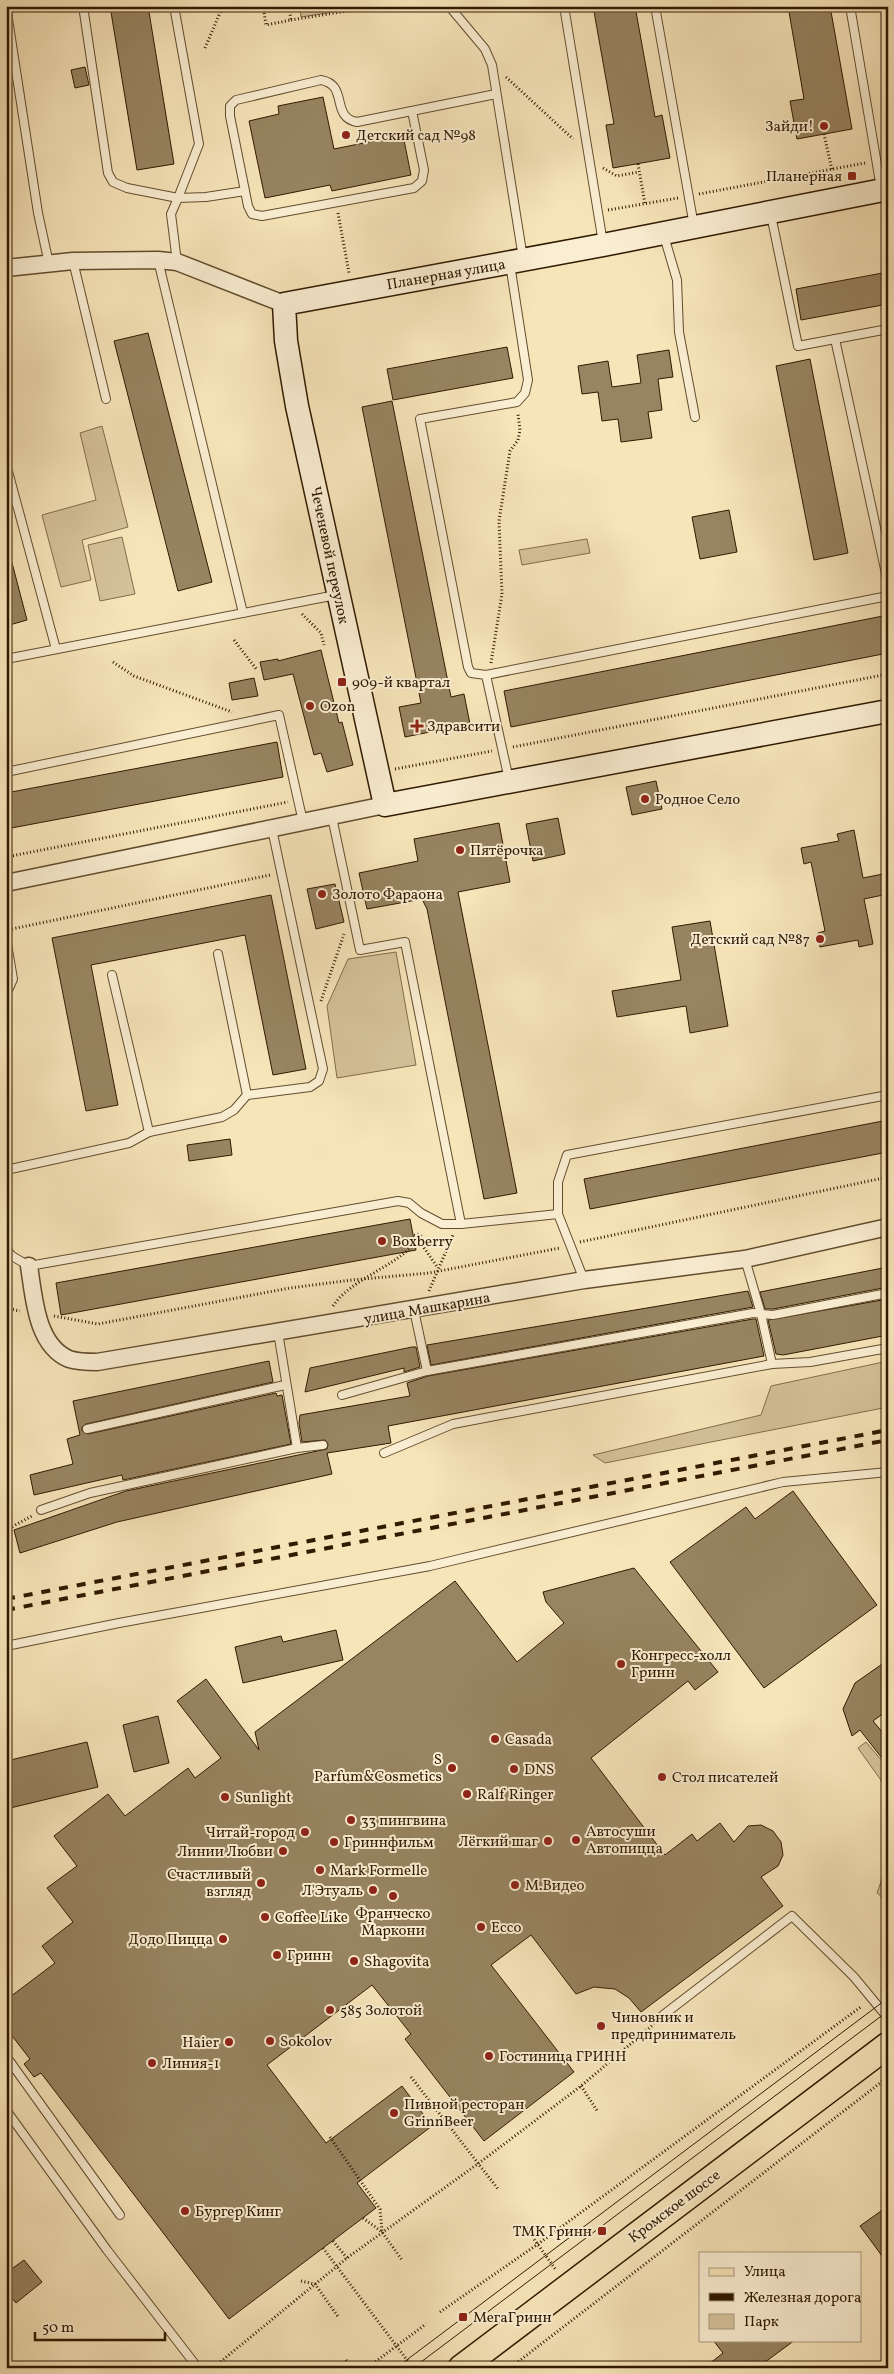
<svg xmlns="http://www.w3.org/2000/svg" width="894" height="2374" viewBox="0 0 894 2374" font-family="Vollkorn,serif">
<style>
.green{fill:#d5c29a;stroke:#826e4d}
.building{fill:#978461;stroke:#301a00}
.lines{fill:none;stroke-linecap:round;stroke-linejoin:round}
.lane-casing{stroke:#624d2e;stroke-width:10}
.street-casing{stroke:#624d2e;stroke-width:19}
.secondary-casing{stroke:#301a00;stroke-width:25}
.primary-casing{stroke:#301a00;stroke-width:28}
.path{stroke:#301a00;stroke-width:3;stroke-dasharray:1 2.5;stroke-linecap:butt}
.lane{stroke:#faeed2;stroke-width:8}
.street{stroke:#faeed2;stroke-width:16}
.secondary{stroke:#faeed2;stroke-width:22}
.primary{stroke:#f7e5ba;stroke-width:25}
.tram{stroke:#301a00;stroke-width:1}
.rail{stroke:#301a00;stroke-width:4;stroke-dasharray:9 9;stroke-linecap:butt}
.path-bridge{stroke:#301a00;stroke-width:3;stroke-dasharray:1 2.5;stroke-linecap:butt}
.poi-dot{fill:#8f2418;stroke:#faeed2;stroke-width:2}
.labels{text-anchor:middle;stroke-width:4;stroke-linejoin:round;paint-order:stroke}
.poi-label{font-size:15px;fill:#301a00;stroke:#faeed2;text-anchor:start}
.street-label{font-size:15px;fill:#301a00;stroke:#faeed2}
</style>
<rect width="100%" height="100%" fill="#f7e5ba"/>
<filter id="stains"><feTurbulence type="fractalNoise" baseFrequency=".004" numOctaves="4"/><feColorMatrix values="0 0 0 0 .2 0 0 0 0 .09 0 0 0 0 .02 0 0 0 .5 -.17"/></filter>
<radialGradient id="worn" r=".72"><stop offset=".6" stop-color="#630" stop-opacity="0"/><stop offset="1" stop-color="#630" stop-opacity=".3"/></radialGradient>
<g class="green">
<path d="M300 6H346L347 10 301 17Z"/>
<path d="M102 426 128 527 82 540 91 580 61 587 42 515 96 500 80 433Z"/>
<path d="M122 537 135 594 100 601 88 545Z"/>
<path d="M587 539 590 553 522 565 519 550Z"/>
<path d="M396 952 416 1065 337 1078 327 1006 348 959Z"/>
<path d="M888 1361V1407L605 1463 593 1455 761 1415 771 1386Z"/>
<path d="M866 1742 888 1768V1790L858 1748Z"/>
<path d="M888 1862V1902L877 1893Z"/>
</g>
<g class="building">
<path d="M110 6H148L174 164 137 170Z"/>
<path d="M593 6H635L655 117 662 115 670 158 613 168 606 125 614 124Z"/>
<path d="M788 6H830L852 129 797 139 790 101 804 99Z"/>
<path d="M85 67 89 85 75 88 71 70Z"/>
<path d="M323 97 334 149 403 135 411 175 332 191 330 185 265 198 249 121 279 114 278 106Z"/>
<path d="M888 272V304L801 320 796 289Z"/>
<path d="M148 333 212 582 178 591 114 341Z"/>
<path d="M507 347 513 378 393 400 387 369Z"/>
<path d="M669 350 673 377 658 379 662 410 648 412 652 438 621 442 618 419 602 421 598 392 582 394 578 366 608 361 612 387 641 383 637 355Z"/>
<path d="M810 359 848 553 814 560 776 366Z"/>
<path d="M392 401 451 697 464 694 470 724 405 737 399 707 421 703 362 407Z"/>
<path d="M729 510 737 552 700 559 692 517Z"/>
<path d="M11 559 27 620 6 626V560Z"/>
<path d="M888 615V653L511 727 504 691Z"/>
<path d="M321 650 339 723 342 722 353 765 327 772 321 753 314 755 293 674 264 680 260 662 278 659V661Z"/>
<path d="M254 678 258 696 232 700 229 683Z"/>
<path d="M277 742 283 777 6 829V793Z"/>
<path d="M656 781 662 809 632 815 626 787Z"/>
<path d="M558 818 565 854 533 861 526 824Z"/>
<path d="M499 823 510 882 458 892 517 1193 484 1199 427 909 422 899 367 909 359 873 418 861 414 839Z"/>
<path d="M854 830 863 878 888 873V894L864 899 873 944 859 947 858 940 820 947 818 933 825 931 811 862 804 864 801 848 839 841 837 834Z"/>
<path d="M335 884 344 922 316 929 307 889Z"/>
<path d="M271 895 306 1069 273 1075 245 935 91 965 118 1105 86 1111 52 938Z"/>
<path d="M710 921 728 1026 690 1033 686 1006 617 1017 612 991 681 980 672 927Z"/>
<path d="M888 1120V1152L590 1209 584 1179Z"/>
<path d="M230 1139 232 1155 189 1161 187 1145Z"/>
<path d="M410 1219 416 1250 61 1315 56 1283Z"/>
<path d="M888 1267V1287L773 1309H765L760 1292Z"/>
<path d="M748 1291 753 1307 431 1365 427 1345Z"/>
<path d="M888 1299V1335L783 1355 776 1354 768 1320Z"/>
<path d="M753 1319H756L764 1356 388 1426 391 1443 327 1453 332 1474 117 1522 20 1553 14 1530 126 1491 327 1449 328 1444 325 1440 302 1442 299 1423 300 1415 410 1396 407 1383 428 1376Z"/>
<path d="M412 1347H416L420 1367 404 1372V1368L305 1392 310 1368Z"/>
<path d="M269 1361 273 1382 86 1424 82 1427V1431L88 1434 276 1393 277 1396 282 1395 291 1444 123 1480 122 1475 34 1495 30 1475 73 1464 67 1439 80 1435 73 1401Z"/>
<path d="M793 1491 877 1605 764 1688 670 1562 746 1507 755 1519Z"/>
<path d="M634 1568 718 1672 695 1690 688 1681 591 1758 665 1855 692 1834 697 1841 720 1823 734 1842 748 1826 761 1825 773 1831 781 1842 783 1855 778 1866 761 1877 783 1906 641 2012 629 1998 615 1989 594 1987 576 1994 531 1935 491 1965 574 2072 484 2141 405 2039 411 2034 372 1985 267 2065 326 2143 402 2086 432 2126 357 2183 376 2208 229 2319 41 2073 34 2077 24 2064 30 2059 6 2028V2000L55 1963 42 1946 73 1922 47 1888 77 1866 54 1836 108 1794 125 1816 188 1768 195 1778 221 1758 177 1701 206 1679 259 1750 255 1732 455 1581 517 1662 564 1623 546 1602 543 1592Z"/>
<path d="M336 1630 343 1660 243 1683 235 1647 281 1636 283 1642Z"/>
<path d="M888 1660V1710L873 1721 888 1739V1766L860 1730 852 1736 843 1709 855 1683Z"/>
<path d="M158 1716 169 1763 134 1772 123 1725Z"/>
<path d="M87 1742 98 1787 6 1809V1761Z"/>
<path d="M888 2206V2264L860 2226Z"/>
<path d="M24 2260 42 2282 16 2303 6 2291V2273Z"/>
<path d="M713 2340H795L757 2368H704L723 2353Z"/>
</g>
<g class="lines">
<g class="lane-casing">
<g id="lane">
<path d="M6 6 38 213 49 264"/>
<path d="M83 6 108 173 113 182 127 188 178 198 199 144 174 6"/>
<path d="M449 6 485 49 492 65 523 258"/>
<path d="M564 6 603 243"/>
<path d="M655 6 694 226"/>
<path d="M850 6 881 188"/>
<path d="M412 111 424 170 422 181 414 188 262 216 252 214 248 206 230 116V106L236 100 321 80C349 85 330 117 357 122L496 94"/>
<path d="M771 215 798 346 888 329"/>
<path d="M664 236 677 280 679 332 695 417"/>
<path d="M158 260 243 613"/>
<path d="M73 261 106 399"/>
<path d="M177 262 171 214 178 198 206 197 245 191"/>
<path d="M835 339 888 583"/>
<path d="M6 464 56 649"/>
<path d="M6 659 336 595"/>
<path d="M486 675 888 596"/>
<path d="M6 772 279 715 303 822"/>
<path d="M509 780 486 675 471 673 468 667 420 419 517 402 525 393 528 380 510 264"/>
<path d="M332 817 360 950 405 942 461 1224"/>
<path d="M6 938 13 979 6 995"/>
<path d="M218 954 247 1095"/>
<path d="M112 975 149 1132"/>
<path d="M6 1170 129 1143 149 1132 222 1117 234 1110 247 1095 310 1087 319 1081 323 1069 272 829"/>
<path d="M6 1249 12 1256 29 1266 398 1201 409 1203 421 1213 442 1224H461L558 1214"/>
<path d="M745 1259 761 1314 772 1364"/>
<path d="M584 1280 558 1214V1182L567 1155 888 1095"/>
<path d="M427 1371 753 1313 773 1315 888 1293"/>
<path d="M342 1395 427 1371 414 1310"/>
<path d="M87 1429 285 1385"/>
<path d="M297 1448 323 1445"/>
<path d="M384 1453 453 1424 772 1364 810 1362 888 1348"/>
<path d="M41 1510 90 1493 297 1448 278 1332"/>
<path d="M6 1646 119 1623 430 1566 783 1482 888 1472"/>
<path d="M662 2016 792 1916 854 1977 888 2018"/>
<path d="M6 2056 120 2215"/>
<path d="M6 2110 107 2250 198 2368"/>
</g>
</g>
<g class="street-casing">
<g id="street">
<path d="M6 268 73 261 158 260 177 262 284 304"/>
<path d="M6 883 385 805"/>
<path d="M29 1266C34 1297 36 1345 69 1359 78 1362 88 1362 97 1362L584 1280 745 1259 888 1227"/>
</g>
</g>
<g class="secondary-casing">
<path id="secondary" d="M888 189 603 245 284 304 286 341 297 406 385 805 888 711"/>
</g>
<g class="primary-casing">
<path id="primary" d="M461 2368 888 2045"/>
</g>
<g class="path">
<path d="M220 6 228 10 237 6"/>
<path d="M263 6 266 25 291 20 289 6"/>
<path d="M291 20 347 11 346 6"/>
<path d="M205 48 222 8"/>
<path d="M506 77 573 139"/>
<path d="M824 134 832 170"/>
<path d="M638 164 645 204"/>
<path d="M603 168 617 176 639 172"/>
<path d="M699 194 865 163"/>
<path d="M608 210 678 198"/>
<path d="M338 213 349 273"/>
<path d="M302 614 321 633 324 645"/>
<path d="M234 640 257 670"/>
<path d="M113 662 134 676 232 712"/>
<path d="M491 663 502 594 499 521 510 451 518 440 520 430 518 414"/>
<path d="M513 747 888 674"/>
<path d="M395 769 492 751"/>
<path d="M6 857 288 802"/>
<path d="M12 929 270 875"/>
<path d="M321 1001 344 934"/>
<path d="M420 1242 438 1268"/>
<path d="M580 1242 888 1177"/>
<path d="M429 1291 453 1235"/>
<path d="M333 1306C351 1279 393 1268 415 1243L421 1241 422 1237 419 1234 413 1236 415 1243"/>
<path d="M6 1308 20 1311"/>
<path d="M54 1316 98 1324 290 1288 352 1280 429 1273 560 1248"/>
<path d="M6 1530 32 1516"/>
<path d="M882 1992 888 1987"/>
<path d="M411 2077 498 2189"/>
<path d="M581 2086 598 2112"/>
<path d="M330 2137 380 2209 382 2231"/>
<path d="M363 2218 382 2232 402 2260"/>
<path d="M526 2228 556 2270"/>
<path d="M333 2241 347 2258"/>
<path d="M301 2281 315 2284 339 2318"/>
<path d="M440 2312 538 2244 862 2006"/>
<path d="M346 2360 352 2368"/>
<path d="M219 2368V2363L347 2258 479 2163 581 2086 654 2024"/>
<path d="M367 2368 426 2324"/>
<path d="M510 2368 888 2077"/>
</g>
<use href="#lane" class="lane"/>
<use href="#street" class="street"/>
<use href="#secondary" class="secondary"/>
<use href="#primary" class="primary"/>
<g class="tram">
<path d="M396 2368 888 1998"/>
<path d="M413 2368 888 2011"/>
</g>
<g class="rail">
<path d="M6 1599 888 1430"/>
<path d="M6 1610 888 1440"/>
</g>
<path class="path-bridge" d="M323 2248 413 2368"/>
</g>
<g class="poi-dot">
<circle cx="824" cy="126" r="5"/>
<circle cx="346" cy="135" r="5"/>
<rect x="847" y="171" width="10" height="10" rx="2.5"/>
<rect x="337" y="677" width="10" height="10" rx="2.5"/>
<circle cx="310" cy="706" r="5"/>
<path d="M414.5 718.5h5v5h5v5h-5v5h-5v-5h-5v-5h5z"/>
<circle cx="645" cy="799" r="5"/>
<circle cx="460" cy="850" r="5"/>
<circle cx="322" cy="894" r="5"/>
<circle cx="820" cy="939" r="5"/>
<circle cx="382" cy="1241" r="5"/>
<circle cx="621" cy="1664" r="5"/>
<circle cx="495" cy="1739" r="5"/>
<circle cx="452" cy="1768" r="5"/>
<circle cx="514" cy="1769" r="5"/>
<circle cx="662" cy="1777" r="5"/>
<circle cx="467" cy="1794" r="5"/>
<circle cx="225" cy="1797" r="5"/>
<circle cx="351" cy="1820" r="5"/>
<circle cx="305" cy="1832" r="5"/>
<circle cx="576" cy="1840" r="5"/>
<circle cx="548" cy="1841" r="5"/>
<circle cx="334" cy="1842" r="5"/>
<circle cx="283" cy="1851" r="5"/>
<circle cx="320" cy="1870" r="5"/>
<circle cx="261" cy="1883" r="5"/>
<circle cx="515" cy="1885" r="5"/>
<circle cx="373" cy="1890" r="5"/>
<circle cx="393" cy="1896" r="5"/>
<circle cx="265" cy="1917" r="5"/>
<circle cx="481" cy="1927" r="5"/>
<circle cx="223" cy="1939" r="5"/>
<circle cx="277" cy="1955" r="5"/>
<circle cx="354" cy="1961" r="5"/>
<circle cx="330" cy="2010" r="5"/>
<circle cx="601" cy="2026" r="5"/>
<circle cx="270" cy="2041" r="5"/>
<circle cx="229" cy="2042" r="5"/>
<circle cx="489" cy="2056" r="5"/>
<circle cx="152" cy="2063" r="5"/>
<circle cx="394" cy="2113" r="5"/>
<circle cx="185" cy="2211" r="5"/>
<rect x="597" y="2226" width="10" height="10" rx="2.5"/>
<rect x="458" y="2312" width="10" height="10" rx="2.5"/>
</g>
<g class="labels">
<g class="poi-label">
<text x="814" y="131" text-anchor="end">Зайди!</text>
<text x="356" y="140">Детский сад №98</text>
<text x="842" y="181" text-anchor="end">Планерная</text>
<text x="352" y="687">909-й квартал</text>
<text x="320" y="711">Ozon</text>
<text x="427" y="731">Здравсити</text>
<text x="655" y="804">Родное Село</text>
<text x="470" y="855">Пятёрочка</text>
<text x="332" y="899">Золото Фараона</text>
<text x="810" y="944" text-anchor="end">Детский сад №87</text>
<text x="392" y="1246">Boxberry</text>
<text x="631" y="1660">Конгресс-холл<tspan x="631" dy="17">Гринн</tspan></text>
<text x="505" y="1744">Casada</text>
<text x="442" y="1764" text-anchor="end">S<tspan x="442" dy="17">Parfum&amp;Cosmetics</tspan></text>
<text x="524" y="1774">DNS</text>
<text x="672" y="1782">Стол писателей</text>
<text x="477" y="1799">Ralf Ringer</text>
<text x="235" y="1802">Sunlight</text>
<text x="361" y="1825">33 пингвина</text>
<text x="586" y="1836">Автосуши<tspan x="586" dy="17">Автопицца</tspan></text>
<text x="295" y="1837" text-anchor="end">Читай-город</text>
<text x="538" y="1846" text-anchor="end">Лёгкий шаг</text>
<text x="344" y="1847">Гриннфильм</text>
<text x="273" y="1856" text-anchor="end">Линии Любви</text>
<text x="330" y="1875">Mark Formelle</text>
<text x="251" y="1879" text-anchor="end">Счастливый<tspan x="251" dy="17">взгляд</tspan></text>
<text x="525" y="1890">М.Видео</text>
<text x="363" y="1895" text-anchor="end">Л'Этуаль</text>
<text x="393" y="1918" text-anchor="middle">Франческо<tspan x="393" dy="17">Маркони</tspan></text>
<text x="275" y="1922">Coffee Like</text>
<text x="491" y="1932">Ecco</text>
<text x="213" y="1944" text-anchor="end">Додо Пицца</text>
<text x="287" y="1960">Гринн</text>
<text x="364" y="1966">Shagovita</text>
<text x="340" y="2015">585 Золотой</text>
<text x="611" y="2022">Чиновник и<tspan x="611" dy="17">предприниматель</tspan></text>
<text x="280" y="2046">Sokolov</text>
<text x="219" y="2047" text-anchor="end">Haier</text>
<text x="499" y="2061">Гостиница ГРИНН</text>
<text x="162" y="2068">Линия-1</text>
<text x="404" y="2109">Пивной ресторан<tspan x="404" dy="17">GrinnBeer</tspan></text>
<text x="195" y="2216">Бургер Кинг</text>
<text x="592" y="2236" text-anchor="end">ТМК Гринн</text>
<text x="473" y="2322">МегаГринн</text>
</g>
<g class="street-label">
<text transform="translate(446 274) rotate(-10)" y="5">Планерная улица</text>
<text transform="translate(330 555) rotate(78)" y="5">Чеченевой переулок</text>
<text transform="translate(427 1308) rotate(-10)" y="5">улица Машкарина</text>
<text transform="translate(674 2206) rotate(-37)" y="5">Кромское шоссе</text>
</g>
</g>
<rect width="894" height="2374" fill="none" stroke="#f7e5ba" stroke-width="25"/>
<rect x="8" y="8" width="879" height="2359" fill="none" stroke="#301a00" stroke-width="2.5"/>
<rect x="12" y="12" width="869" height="2349" fill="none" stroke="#301a00"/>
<rect x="699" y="2252" width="162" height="90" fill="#faeed2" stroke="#a9997e"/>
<rect x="709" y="2268" width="25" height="8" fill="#f7e5ba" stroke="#a9997e"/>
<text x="744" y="2276" font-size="15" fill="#301a00">Улица</text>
<rect x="709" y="2293" width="25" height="8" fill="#301a00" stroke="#a9997e"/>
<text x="744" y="2302" font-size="15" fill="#301a00">Железная дорога</text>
<rect x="709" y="2314" width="25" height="15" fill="#d5c29a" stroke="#a9997e"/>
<text x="744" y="2326" font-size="15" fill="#301a00">Парк</text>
<path d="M35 2332v8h130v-8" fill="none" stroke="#301a00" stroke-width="2.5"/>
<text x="42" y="2332" font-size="15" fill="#301a00" stroke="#faeed2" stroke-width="4" paint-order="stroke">50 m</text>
<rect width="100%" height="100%" filter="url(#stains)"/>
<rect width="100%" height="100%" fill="url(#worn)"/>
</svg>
